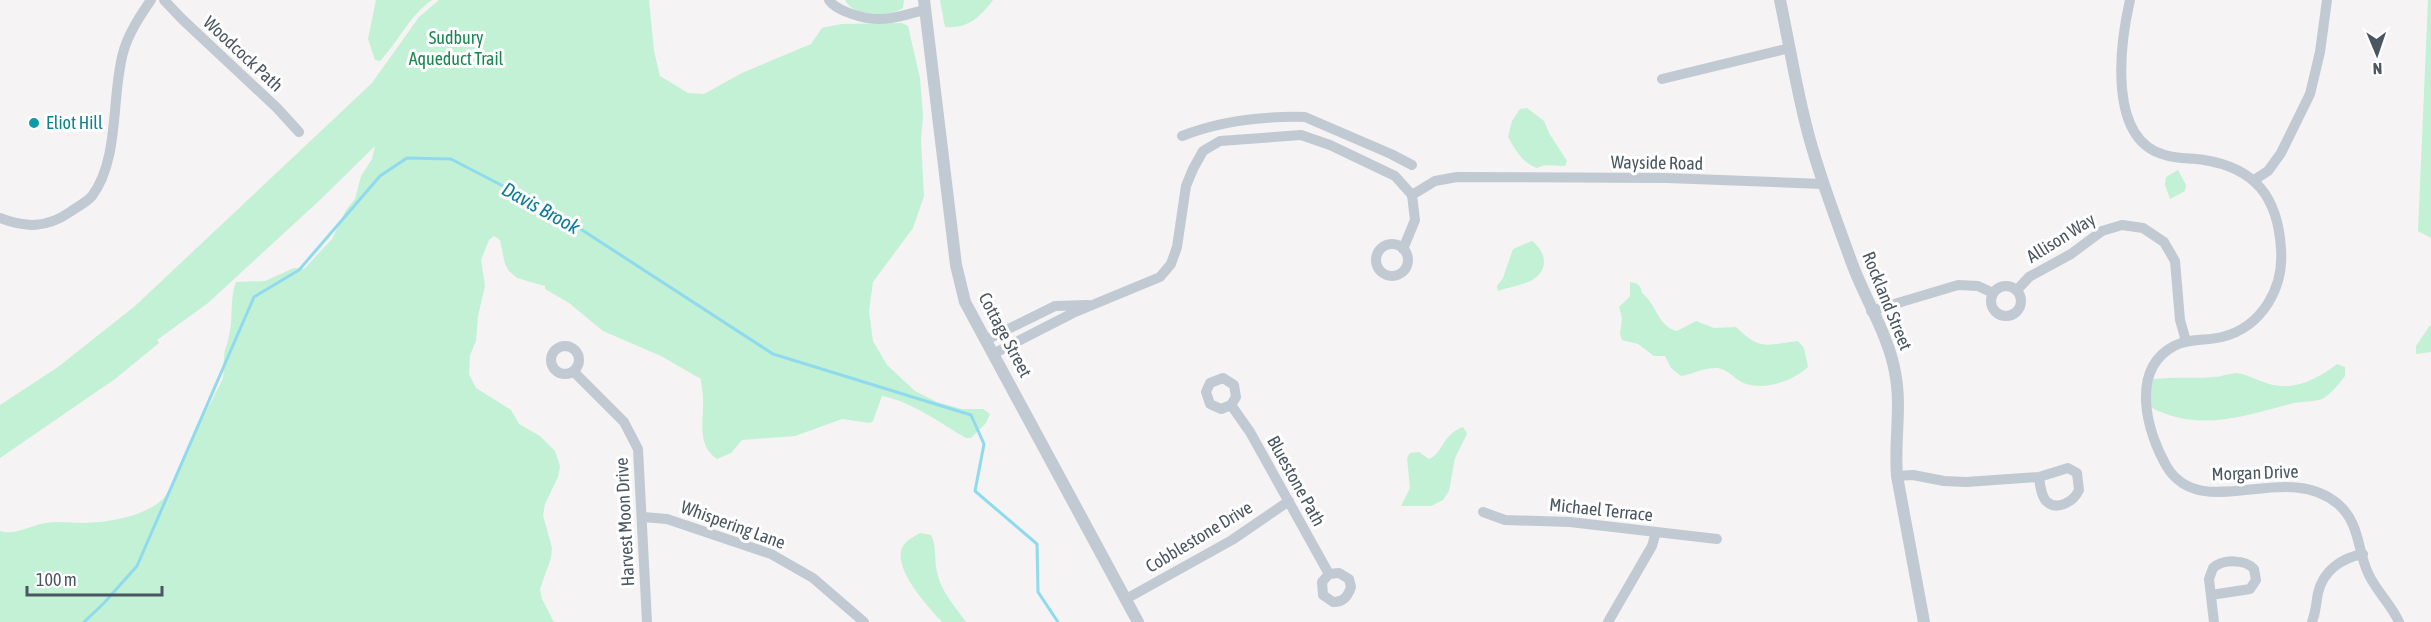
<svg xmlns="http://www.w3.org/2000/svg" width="2431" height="622" viewBox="0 0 2431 622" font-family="'Asap Condensed',sans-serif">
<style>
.green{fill:#c3f1d5}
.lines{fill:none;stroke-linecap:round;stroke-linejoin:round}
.stream{stroke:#90daee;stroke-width:3}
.minor{stroke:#c1cad2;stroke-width:10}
.tertiary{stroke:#c1cad2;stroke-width:12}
.culture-dot{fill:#0f9aa8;stroke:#fff;stroke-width:2}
.labels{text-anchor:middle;stroke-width:6;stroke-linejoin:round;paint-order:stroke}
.park-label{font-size:18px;fill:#17864f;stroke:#fff}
.street-label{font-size:18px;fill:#4a5661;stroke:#fff}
.culture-label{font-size:18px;fill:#0d838f;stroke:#fff;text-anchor:start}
.water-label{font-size:20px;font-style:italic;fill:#0c7c9b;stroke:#fff}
</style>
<rect width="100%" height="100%" fill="#f5f3f3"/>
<g class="green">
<path d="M376 0H432C409 16 399 41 380 61L375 60 368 39Z"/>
<path d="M439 0H649L654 51 660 76 688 93 704 94 742 73 811 44 822 28 841 24 902 23 908 26 920 78 923 115 921 141 924 196 913 228 873 282 869 311 873 341 887 365 915 391 937 402 962 409H983L990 414 986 423 971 438H966C940 423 913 402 882 396L873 421 870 423 842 419 795 436 742 440 731 453 717 459C696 445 704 420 703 398 703 391 701 386 701 379L661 356 603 331 569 303 545 289V286L517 278 509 271 505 264 500 240 494 236 489 240 481 260 485 286 478 316 476 341 470 355 469 374 476 388 511 410 519 424 540 436 555 451 560 466 558 477 545 504 543 515 552 548 551 558 540 589 542 599 554 622H0V531C16 536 30 525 46 523 58 521 71 523 84 523 113 522 151 516 169 492L199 422C203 418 221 383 223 378 224 369 223 359 225 350 228 341 230 333 231 323 232 309 231 295 236 282L265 281 294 268 304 269 332 239 346 210 355 199 361 176 372 159 375 146 321 199 208 303 157 340 159 343 115 379 0 458V405L58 367 135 306 372 83 419 17Z"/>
<path d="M845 0H904L903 8C888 18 853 17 845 0Z"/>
<path d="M940 0H993C980 17 968 29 945 27Z"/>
<path d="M2428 0H2431V238L2418 231Z"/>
<path d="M1527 108 1544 121 1549 133 1567 161 1565 166 1545 165 1537 168C1522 163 1515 149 1508 137L1512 121 1520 109Z"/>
<path d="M2178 170 2186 185 2185 191 2170 199 2165 185 2166 177Z"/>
<path d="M1532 241C1544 250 1550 267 1535 278 1526 285 1510 287 1498 291L1497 286 1503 278 1513 249Z"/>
<path d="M1630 282C1637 283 1641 285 1642 293 1657 305 1658 327 1677 331L1696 321 1714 328 1736 327C1761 351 1765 345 1798 341L1804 348 1808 367C1792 381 1768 390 1746 384 1736 381 1730 370 1718 368 1705 367 1693 374 1681 376L1671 368 1665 356H1654L1638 344 1622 340 1620 334 1622 318 1619 307 1630 296Z"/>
<path d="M2431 324V352L2416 354V346Z"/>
<path d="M2337 364 2345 367V376C2339 384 2331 394 2322 399 2314 402 2303 401 2294 403 2243 416 2200 433 2150 407L2149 380C2170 376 2192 379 2214 377 2221 377 2230 373 2237 373 2249 375 2261 382 2273 385 2297 390 2319 378 2337 364Z"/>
<path d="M1463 427 1467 434 1455 458 1449 491 1443 500 1431 506H1401L1410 488 1407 458 1410 453 1419 452 1429 459C1444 453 1441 435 1463 427Z"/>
<path d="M920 533 931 535C937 547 934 559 937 572 941 592 955 606 966 622H942C929 608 893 569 902 548 906 540 913 537 920 533Z"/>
</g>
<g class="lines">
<path class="stream" d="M84 622 104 603 137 566 254 297 299 270 380 176 407 158 451 159 559 215 773 354 971 415 984 444 975 491 1037 544 1038 592 1058 622"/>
<g class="minor">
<path d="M164 0 182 19 277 108 299 132"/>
<path d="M829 0C836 11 864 19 877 19 893 20 910 13 925 10"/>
<path d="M2130 0C2120 44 2107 140 2165 155 2177 159 2191 158 2204 160 2255 168 2278 197 2281 249 2284 288 2262 327 2222 337 2206 341 2189 338 2174 346 2129 370 2147 433 2167 467 2202 524 2286 459 2338 504 2360 523 2357 549 2368 573 2376 591 2391 604 2399 622"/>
<path d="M1662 79 1790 48"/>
<path d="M1182 136C1220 121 1264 116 1305 117L1391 154 1412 165"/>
<path d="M2254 180 2268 171 2281 153 2310 94 2320 52 2327 0"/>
<path d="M0 218C25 228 47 228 70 212 77 207 87 202 92 196 120 158 111 97 123 53 128 34 140 16 151 0"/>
<circle cx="1392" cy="260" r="16"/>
<path d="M1403 249 1415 220 1412 195"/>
<circle cx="2006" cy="301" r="15"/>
<path d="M2017 290 2029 277 2071 254 2102 231 2122 225 2143 228 2164 242 2175 261 2180 320 2186 341"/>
<path d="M1871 311 1958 285 1978 286 1993 293"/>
<path d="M986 340 1055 306 1088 305"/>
<circle cx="565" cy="360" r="14"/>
<path d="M993 354 1073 313 1160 277 1171 264 1177 247 1186 186 1193 169 1203 151 1220 141 1301 135 1330 145 1395 176 1412 195 1435 181 1457 177 1667 178 1823 184"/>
<path d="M574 372 624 422 638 449 647 622"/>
<path d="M1231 405 1221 409 1210 404 1206 392 1210 383 1223 378 1234 385 1236 397 1231 405 1250 432 1329 574 1322 582 1323 595 1333 602C1344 602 1348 596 1351 587L1349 579 1339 573 1329 574"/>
<path d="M1897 476 1913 475 1944 481 1966 482 2039 477 2068 468 2077 473 2079 490C2074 501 2057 512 2046 501 2041 495 2040 485 2039 477"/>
<path d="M1483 512 1505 520 1570 522 1717 539"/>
<path d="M643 517 667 519 771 554 813 578 864 622"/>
<path d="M2211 595 2250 589 2256 580 2254 569C2245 559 2223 559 2213 568L2209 579 2214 622"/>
<path d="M1126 599 1232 540 1289 501"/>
<path d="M1608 622 1652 546 1656 532"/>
<path d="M2312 622C2316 612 2316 603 2318 593 2323 571 2341 558 2363 554"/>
</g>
<g class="tertiary">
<path d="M924 0 956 265 965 302 1138 622"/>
<path d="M1780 0C1789 43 1796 87 1807 129 1818 173 1835 216 1850 258 1863 296 1888 333 1895 372 1902 407 1894 441 1897 476L1924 622"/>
</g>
</g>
<circle class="culture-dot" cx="34" cy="123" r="6"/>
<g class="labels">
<g class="park-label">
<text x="456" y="44">Sudbury<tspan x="456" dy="21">Aqueduct Trail</tspan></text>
</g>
<g class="street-label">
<text transform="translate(243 54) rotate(43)" y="6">Woodcock Path</text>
<text transform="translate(1657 163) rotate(1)" y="6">Wayside Road</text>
<text transform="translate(2061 238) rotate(-32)" y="6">Allison Way</text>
<text transform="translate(1887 301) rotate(68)" y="6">Rockland Street</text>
<text transform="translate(1005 335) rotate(62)" y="6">Cottage Street</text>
<text transform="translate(2255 473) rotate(-2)" y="6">Morgan Drive</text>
<text transform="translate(1296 481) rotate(61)" y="6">Bluestone Path</text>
<text transform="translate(1601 510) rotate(6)" y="6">Michael Terrace</text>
<text transform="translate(625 522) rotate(-93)" y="6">Harvest Moon Drive</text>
<text transform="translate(733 525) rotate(20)" y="6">Whispering Lane</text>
<text transform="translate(1199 537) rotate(-31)" y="6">Cobblestone Drive</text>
</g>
<g class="culture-label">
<text x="46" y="129">Eliot Hill</text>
</g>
<g class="water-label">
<text transform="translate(541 208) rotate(29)" y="7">Davis Brook</text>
</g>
</g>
<g transform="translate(2377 54) rotate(178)" stroke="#ffffff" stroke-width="4.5" paint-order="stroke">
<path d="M0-4.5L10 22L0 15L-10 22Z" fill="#4a5661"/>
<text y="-9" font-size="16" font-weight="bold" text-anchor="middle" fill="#4a5661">N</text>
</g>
<path d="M27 586v9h135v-9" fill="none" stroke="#4a5661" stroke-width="3"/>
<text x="36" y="586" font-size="18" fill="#4a5661" stroke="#ffffff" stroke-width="4.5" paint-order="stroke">100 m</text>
</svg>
